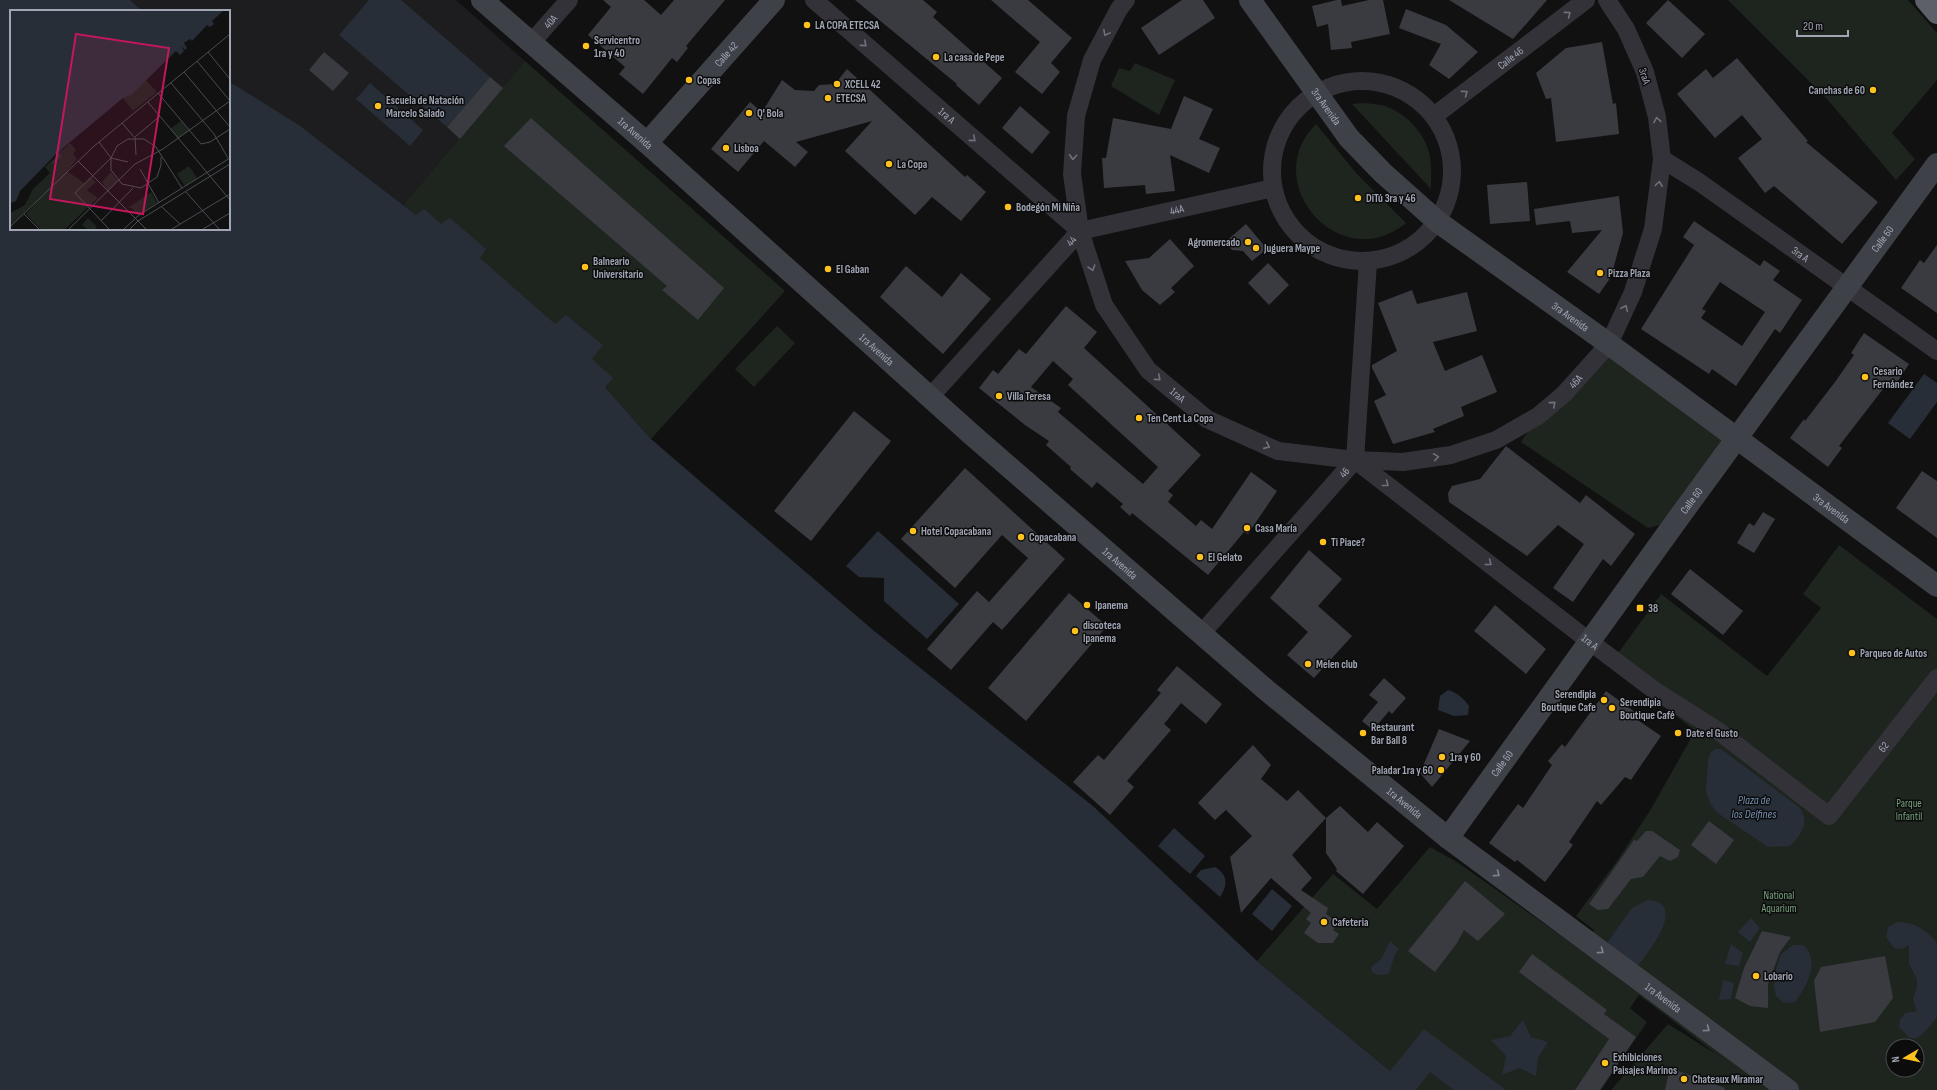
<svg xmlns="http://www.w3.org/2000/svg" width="1937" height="1090" viewBox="0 0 1937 1090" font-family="'Sofia Sans Condensed',sans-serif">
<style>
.built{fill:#1d1d1f}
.green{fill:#1d251e;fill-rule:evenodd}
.water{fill:#272e37}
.building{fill:#3a3b40;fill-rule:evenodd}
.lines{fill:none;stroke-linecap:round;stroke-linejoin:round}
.street{stroke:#323238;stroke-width:18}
.secondary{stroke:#3f4148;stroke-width:22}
.highway{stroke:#5d6069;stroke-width:22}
.oneway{stroke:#6f727c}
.oneway2{stroke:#7f838e}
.poi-dot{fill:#fdc21e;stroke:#0c0c0d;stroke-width:1.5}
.labels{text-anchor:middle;stroke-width:3;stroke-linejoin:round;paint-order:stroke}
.street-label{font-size:11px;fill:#a1a6b4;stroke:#0c0c0d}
.poi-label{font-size:11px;font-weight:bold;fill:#a1a6b4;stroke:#0c0c0d;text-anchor:start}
.park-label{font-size:11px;fill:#76a17c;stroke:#0c0c0d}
.water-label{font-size:12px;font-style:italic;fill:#7591b2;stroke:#0c0c0d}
.inset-road{fill:none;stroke:#4b4d53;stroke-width:1}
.view{fill:#c2185b;fill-opacity:0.15;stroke:#c2185b;stroke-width:2}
.inset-edge{fill:none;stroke:#a1a6b4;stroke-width:2}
</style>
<rect width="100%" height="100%" fill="#111112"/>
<path class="built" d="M125 0H456L525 61 403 205 299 125 229 83V11H139Z"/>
<g class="green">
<path d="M1728 0H1908L1937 33V80L1892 133 1915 159 1896 180 1827 99Z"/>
<path d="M525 61 785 291 651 439 605 387 416 215 403 205Z"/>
<path d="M1135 63 1175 80 1159 115 1111 86 1119 68 1130 71Z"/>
<path d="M1364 103C1371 104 1379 104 1385 106 1405 113 1423 131 1429 152 1432 163 1431 177 1431 189L1352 104Z"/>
<path d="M1316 124 1357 174 1406 223C1341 277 1257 183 1316 124Z"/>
<path d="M777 326 795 343 754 387 735 369Z"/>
<path d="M1609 344 1737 439 1677 520 1648 528 1521 442 1538 416Z"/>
<path d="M1839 545 1937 619V1090H1788L1770 1077 1753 1079 1770 1090H1611L1668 1024 1719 1056 1639 995 1630 1008 1647 1022 1601 1090H1404L1390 1071 1257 961 1333 874 1377 909 1430 847 1457 862 1580 949 1594 930 1576 916 1617 861 1651 809 1695 731 1611 663 1661 594 1767 676 1821 608 1803 594ZM1893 1046H1917V1070H1893Z"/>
</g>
<g class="water">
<path d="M0 0H130L142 11H11V229H229V82L238 87 299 125 416 215 424 209 441 224 450 218 486 249 480 258 555 324 566 315 603 345 592 359 613 378 605 387 651 439 873 630 1094 807 1257 961 1390 1071 1424 1029 1506 1090H1454L1430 1072 1416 1090H0Z"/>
<path d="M369 0H401L490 77 447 127 339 35Z"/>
<path d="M370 83 423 130 410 146 356 99Z"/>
<path d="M1924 374 1937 383V402L1910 439 1888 423Z"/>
<path d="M878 531 959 604 927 639 884 601V578L859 577 846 566Z"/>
<path d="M1448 690C1458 693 1463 698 1469 706L1468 715 1454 716 1438 710 1440 696Z"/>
<path d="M1715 749H1721L1799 807C1811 822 1801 834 1790 846L1768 847 1716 812 1710 803 1706 792 1708 760 1711 752Z"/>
<path d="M1174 828 1205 856 1190 874 1158 846Z"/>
<path d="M1215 867C1228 875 1228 885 1220 897L1196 876 1201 870Z"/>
<path d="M1272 889 1292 906 1272 931 1252 914Z"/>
<path d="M1648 900C1689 902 1648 953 1637 967L1607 943 1632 908Z"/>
<path d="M1751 918 1760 928 1750 942 1738 932Z"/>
<path d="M1897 922C1915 922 1926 930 1937 943V1017L1925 1032 1917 1038H1910L1899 1027 1900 1020 1905 1013 1917 1011 1913 999 1917 987V979L1909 964V945L1902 949 1894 948 1886 937 1888 927Z"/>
<path d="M1390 941 1399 949C1392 956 1393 966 1388 974 1381 976 1377 975 1372 972L1371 967 1382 958Z"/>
<path d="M1731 944 1743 953 1739 966 1725 964Z"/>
<path d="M1793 945H1803C1821 961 1807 986 1795 1002L1784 1003 1776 996 1774 987 1775 972 1781 954Z"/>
<path d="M1723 980 1734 983 1731 999 1719 1000Z"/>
<path d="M1523 1020 1531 1037 1548 1042 1538 1058 1536 1076 1519 1068 1502 1075 1506 1056 1491 1040 1510 1036Z"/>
</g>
<g class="building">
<path d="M603 0H644L661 15 674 0H725L686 46 688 48 677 62 672 58 643 94 619 74 625 67 588 35 611 7Z"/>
<path d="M855 0H923L937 12 933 17 1002 78 979 105 956 85 957 84Z"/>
<path d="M991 0H1028L1072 38 1051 63 1060 72 1042 94 1015 72 1040 42Z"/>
<path d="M1182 0H1203L1215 18 1159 55 1141 28Z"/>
<path d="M1337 0H1341L1342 6 1369 0H1383L1390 34 1351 42 1352 48 1331 50 1328 24 1317 27 1312 6Z"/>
<path d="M1449 0H1547L1513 39Z"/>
<path d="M1668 0 1705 34 1682 58 1646 23Z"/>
<path d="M1406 9 1446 25 1478 52 1449 79 1429 65 1441 44 1399 28Z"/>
<path d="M1602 42 1613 104 1616 103 1619 134 1556 142 1551 98 1546 99 1536 73 1566 48Z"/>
<path d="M324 52 349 73 333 91 309 70Z"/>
<path d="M1737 58 1808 141 1806 142 1878 202 1842 244 1774 186 1765 193 1738 158 1762 139 1742 115 1715 138 1677 94 1706 69 1713 78Z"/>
<path d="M847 69 965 177 967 175 986 192 961 221 932 197 915 215 845 151 872 121 796 142 808 152 795 167 764 141 738 172 711 149 750 102 762 112 782 80 795 90 814 91 819 85 835 84Z"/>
<path d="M490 77 503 88 460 139 447 127Z"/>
<path d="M1184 96 1213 109 1199 139 1220 148 1209 173 1170 155 1175 191 1146 194 1145 185 1104 188 1102 158H1106L1113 118 1171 129Z"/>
<path d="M1020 106 1050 132 1032 154 1002 128Z"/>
<path d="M531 118 724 288 698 320 662 290 667 286 504 146Z"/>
<path d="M1527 182 1530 221 1490 224 1487 185Z"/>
<path d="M1619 196 1623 233 1611 277 1599 294 1567 272 1602 230 1572 233 1570 221 1536 225 1534 209Z"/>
<path d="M1694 221 1760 266 1764 260 1780 271 1773 280 1802 300 1780 333 1775 329 1736 386 1712 369 1709 374 1641 329 1694 245 1683 237ZM1720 282 1765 312 1742 346 1701 318 1706 311 1702 309Z"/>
<path d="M1246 224 1267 249 1252 261 1243 251 1232 250 1225 242Z"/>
<path d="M1170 239 1194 266 1171 288 1175 292 1160 305 1142 290 1125 261 1149 258Z"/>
<path d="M1937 245V313L1901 288 1920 260 1924 263Z"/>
<path d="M1268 263 1289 285 1269 305 1248 283Z"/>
<path d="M906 266 942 297 961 273 991 299 943 354 880 297Z"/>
<path d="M1412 290 1417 304 1467 292 1477 331 1433 342 1445 371 1482 355 1497 392 1461 407 1464 416 1433 429 1435 432 1393 444 1374 401 1386 395 1372 368V365L1397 351 1378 303Z"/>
<path d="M1066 306 1097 332 1084 348 1201 455 1168 491 1173 495 1168 502 1196 526 1201 520 1212 529 1251 472 1277 491 1248 534 1244 532 1208 575 1132 513 1130 516 1120 507 1123 504 1097 482 1092 488 1070 469 1071 467 1046 445 1049 441 1025 425 979 388 993 370 998 374 1019 349 1026 354ZM1053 361 1073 379 1068 385 1158 467 1143 484 1058 412 1061 408 1031 387Z"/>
<path d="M1864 333 1909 364 1896 384 1890 380 1839 446 1842 448 1828 467 1790 438 1804 419 1805 421 1835 382 1854 355 1851 353Z"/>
<path d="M854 411 891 441 811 541 774 511Z"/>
<path d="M1506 446 1580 503 1586 495 1635 534 1611 566 1603 559 1573 602 1553 588 1584 544 1558 525 1527 556 1449 502 1448 493 1452 486 1480 479Z"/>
<path d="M965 468 1065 559 1002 630 993 622 951 670 927 649 977 591 989 602 1028 558 1002 535 955 588 901 539Z"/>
<path d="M1922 471 1937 481V538L1896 508Z"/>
<path d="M1763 512 1775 519 1754 553 1737 543 1749 523 1754 526Z"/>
<path d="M1309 550 1342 579 1318 606 1352 636 1314 678 1287 655 1308 632 1270 598Z"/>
<path d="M1690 569 1743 611 1723 635 1671 594Z"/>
<path d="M1069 593 1107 626 1026 721 988 688Z"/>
<path d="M1495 605 1546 649 1526 674 1474 631Z"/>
<path d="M1177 666 1222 704 1206 724 1181 703 1164 724 1171 730 1127 781 1134 787 1110 815 1073 782 1098 755 1104 760 1161 693 1157 690Z"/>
<path d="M1384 678 1406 698 1392 714 1389 711 1373 730 1362 721 1378 702 1369 695Z"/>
<path d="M1606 691 1635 712 1632 716 1661 736 1631 780 1625 777 1601 805 1597 801 1569 842 1573 845 1545 882 1517 860 1515 862 1489 843 1518 804 1523 808 1552 765 1548 761 1562 744 1565 747Z"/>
<path d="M1439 729 1470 741 1432 787 1420 773Z"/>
<path d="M1253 745 1271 765 1261 779 1287 801 1298 790 1326 818 1292 855 1312 878 1301 890 1328 908 1326 914 1337 922 1333 930 1339 934 1333 943H1318L1304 933 1311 923 1306 919 1311 913 1271 878 1241 913 1230 857 1252 836 1226 810 1215 820 1198 803Z"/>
<path d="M1340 806 1368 832 1377 822 1404 846 1363 894 1336 871 1337 869 1326 853V818Z"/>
<path d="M1709 821 1734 840 1716 864 1691 845Z"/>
<path d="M1646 831H1652L1680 850 1678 857 1670 861 1660 856 1643 877 1631 879 1608 909 1598 910 1589 904 1634 840 1637 841Z"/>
<path d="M1465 881 1505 914 1478 941 1464 930 1457 943 1435 972 1408 951Z"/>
<path d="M1762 931 1791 937 1780 952 1768 984V1008L1750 1006 1735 998 1744 968Z"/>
<path d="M1532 954 1607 1010 1604 1014 1636 1037 1600 1090H1575L1609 1039 1519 972Z"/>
<path d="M1885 956 1893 998 1875 1022 1820 1032 1814 981 1821 967Z"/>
<path d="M1670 1068 1725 1088 1724 1090H1665Z"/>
</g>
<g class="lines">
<g class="street">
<path id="s1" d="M814 0 1080 231"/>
<path id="s2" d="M1126 0 1119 9 1092 60 1076 116 1072 174 1080 231 1104 305 1148 370 1207 419 1278 451 1355 460 1403 462 1451 455 1496 440 1538 416 1564 394 1609 344 1633 292 1653 229 1662 159 1657 117 1645 72 1626 29 1607 0"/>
<path id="s3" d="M531 43 569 0"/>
<circle cx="1362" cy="171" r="90"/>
<path id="s4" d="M1434 116 1586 0"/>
<path id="s5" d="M1662 159 1699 182 1937 351"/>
<path id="s6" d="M1080 231 1273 188"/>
<path id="s7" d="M931 396 1080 231"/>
<path id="s8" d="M1355 460 1589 641 1654 690 1717 730 1829 816 1937 678"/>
<path id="s9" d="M1201 634 1355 460 1368 262"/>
</g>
<g class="secondary">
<path id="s10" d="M482 0 647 143 971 434 1265 689 1448 838 1788 1090"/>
<path id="s11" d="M1250 0 1349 138 1383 173 1438 222 1609 344 1937 586"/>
<path id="s12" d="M647 143 774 0"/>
<path id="s13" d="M1448 838 1677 520 1937 164"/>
</g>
<path class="highway" d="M1926 0 1937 13"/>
</g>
<defs><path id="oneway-chevron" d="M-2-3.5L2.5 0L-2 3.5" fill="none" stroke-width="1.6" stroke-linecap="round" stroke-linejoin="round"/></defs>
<g class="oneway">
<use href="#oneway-chevron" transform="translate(1568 14) rotate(-37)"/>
<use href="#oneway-chevron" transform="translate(1106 33) rotate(118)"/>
<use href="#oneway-chevron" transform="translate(864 44) rotate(41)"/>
<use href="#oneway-chevron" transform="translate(1465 93) rotate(-37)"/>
<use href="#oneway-chevron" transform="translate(1657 120) rotate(-99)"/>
<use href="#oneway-chevron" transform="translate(973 139) rotate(41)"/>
<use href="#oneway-chevron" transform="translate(1073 157) rotate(94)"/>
<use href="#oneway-chevron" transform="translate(1659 184) rotate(-83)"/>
<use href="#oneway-chevron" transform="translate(1092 268) rotate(72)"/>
<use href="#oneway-chevron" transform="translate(1625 308) rotate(-65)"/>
<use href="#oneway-chevron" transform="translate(1158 378) rotate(40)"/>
<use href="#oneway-chevron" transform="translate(1553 404) rotate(-40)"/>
<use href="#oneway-chevron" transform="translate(1267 446) rotate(24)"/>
<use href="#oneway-chevron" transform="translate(1436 457) rotate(-8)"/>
<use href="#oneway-chevron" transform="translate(1386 484) rotate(38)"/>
<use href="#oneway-chevron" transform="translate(1489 563) rotate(38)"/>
</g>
<g class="oneway2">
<use href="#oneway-chevron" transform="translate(1497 874) rotate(37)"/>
<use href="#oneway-chevron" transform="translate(1601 951) rotate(36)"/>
<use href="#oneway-chevron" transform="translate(1707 1029) rotate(37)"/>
</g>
<g class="poi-dot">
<circle cx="807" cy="25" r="4"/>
<circle cx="586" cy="46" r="4"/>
<circle cx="936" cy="57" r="4"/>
<circle cx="689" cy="80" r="4"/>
<circle cx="837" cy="84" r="4"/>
<circle cx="1873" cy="90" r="4"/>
<circle cx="828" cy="98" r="4"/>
<circle cx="378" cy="106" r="4"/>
<circle cx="749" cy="113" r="4"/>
<circle cx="726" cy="148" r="4"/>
<circle cx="889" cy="164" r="4"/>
<circle cx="1358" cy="198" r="4"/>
<circle cx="1008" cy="207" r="4"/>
<circle cx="1248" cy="242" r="4"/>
<circle cx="1256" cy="248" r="4"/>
<circle cx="585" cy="267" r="4"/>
<circle cx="828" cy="269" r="4"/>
<circle cx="1600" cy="273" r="4"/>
<circle cx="1865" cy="377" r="4"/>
<circle cx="999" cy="396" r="4"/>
<circle cx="1139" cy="418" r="4"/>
<circle cx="1247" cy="528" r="4"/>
<circle cx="913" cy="531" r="4"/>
<circle cx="1021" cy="537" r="4"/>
<circle cx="1323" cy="542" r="4"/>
<circle cx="1200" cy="557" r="4"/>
<circle cx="1087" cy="605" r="4"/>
<rect x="1636" y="604" width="8" height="8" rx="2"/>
<circle cx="1075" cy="631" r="4"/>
<circle cx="1852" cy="653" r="4"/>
<circle cx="1308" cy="664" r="4"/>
<circle cx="1604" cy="700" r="4"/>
<circle cx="1612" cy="708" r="4"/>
<circle cx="1363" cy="733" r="4"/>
<circle cx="1678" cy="733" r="4"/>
<circle cx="1442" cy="757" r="4"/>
<circle cx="1441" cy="770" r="4"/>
<circle cx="1324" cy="922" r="4"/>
<circle cx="1756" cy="976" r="4"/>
<circle cx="1605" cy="1063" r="4"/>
<circle cx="1684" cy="1079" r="4"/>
</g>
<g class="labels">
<g class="street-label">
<text dy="4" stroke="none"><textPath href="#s3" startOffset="29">40A</textPath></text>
<text dy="4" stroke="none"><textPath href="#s12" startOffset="119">Calle 42</textPath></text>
<text dy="4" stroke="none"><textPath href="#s4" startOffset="96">Calle 46</textPath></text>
<text transform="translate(1645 76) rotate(72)" y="4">3raA</text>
<text dy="4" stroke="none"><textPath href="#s11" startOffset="131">3ra Avenida</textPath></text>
<text dy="4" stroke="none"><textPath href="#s1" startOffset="176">1ra A</textPath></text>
<text dy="4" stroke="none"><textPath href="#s10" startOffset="203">1ra Avenida</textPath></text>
<text dy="4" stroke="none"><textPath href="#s6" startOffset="99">44A</textPath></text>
<text dy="4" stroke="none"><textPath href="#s13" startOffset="740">Calle 60</textPath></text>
<text dy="4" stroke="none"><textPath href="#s7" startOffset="209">44</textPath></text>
<text dy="4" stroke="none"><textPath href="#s5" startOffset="168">3ra A</textPath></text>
<text dy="4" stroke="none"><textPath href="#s11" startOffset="455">3ra Avenida</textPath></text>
<text dy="4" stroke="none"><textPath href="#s10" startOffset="527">1ra Avenida</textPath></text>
<text dy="4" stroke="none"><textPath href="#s2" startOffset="875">46A</textPath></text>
<text dy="4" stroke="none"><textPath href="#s2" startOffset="438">1raA</textPath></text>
<text dy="4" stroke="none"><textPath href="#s9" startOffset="216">46</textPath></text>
<text dy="4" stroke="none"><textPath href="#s13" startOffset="416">Calle 60</textPath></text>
<text dy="4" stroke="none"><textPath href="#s11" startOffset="779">3ra Avenida</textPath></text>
<text dy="4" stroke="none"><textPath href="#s10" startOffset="851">1ra Avenida</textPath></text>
<text dy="4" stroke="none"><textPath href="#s8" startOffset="297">1ra A</textPath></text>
<text dy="4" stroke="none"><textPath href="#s8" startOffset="681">62</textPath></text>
<text dy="4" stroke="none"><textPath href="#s13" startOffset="92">Calle 60</textPath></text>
<text dy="4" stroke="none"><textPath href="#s10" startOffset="1223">1ra Avenida</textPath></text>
<text dy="4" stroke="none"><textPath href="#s10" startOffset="1547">1ra Avenida</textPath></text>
</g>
<g class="poi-label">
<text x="815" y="29">LA COPA ETECSA</text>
<text x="594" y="44">Servicentro<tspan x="594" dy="13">1ra y 40</tspan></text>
<text x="944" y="61">La casa de Pepe</text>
<text x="697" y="84">Copas</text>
<text x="845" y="88">XCELL 42</text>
<text x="1865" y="94" text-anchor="end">Canchas de 60</text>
<text x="836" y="102">ETECSA</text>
<text x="386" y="104">Escuela de Natación<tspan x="386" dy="13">Marcelo Salado</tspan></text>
<text x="757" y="117">Q' Bola</text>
<text x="734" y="152">Lisboa</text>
<text x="897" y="168">La Copa</text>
<text x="1366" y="202">DiTú 3ra y 46</text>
<text x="1016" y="211">Bodegón Mi Niña</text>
<text x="1240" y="246" text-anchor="end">Agromercado</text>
<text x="1264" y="252">Juguera Maype</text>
<text x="593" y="265">Balneario<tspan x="593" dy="13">Universitario</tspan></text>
<text x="836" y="273">El Gaban</text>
<text x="1608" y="277">Pizza Plaza</text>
<text x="1873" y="375">Cesario<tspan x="1873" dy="13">Fernández</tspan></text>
<text x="1007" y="400">Villa Teresa</text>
<text x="1147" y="422">Ten Cent La Copa</text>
<text x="1255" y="532">Casa María</text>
<text x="921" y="535">Hotel Copacabana</text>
<text x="1029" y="541">Copacabana</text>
<text x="1331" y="546">Ti Piace?</text>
<text x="1208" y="561">El Gelato</text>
<text x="1095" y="609">Ipanema</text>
<text x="1648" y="612">38</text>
<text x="1083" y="629">discoteca<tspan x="1083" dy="13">Ipanema</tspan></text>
<text x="1860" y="657">Parqueo de Autos</text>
<text x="1316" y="668">Melen club</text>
<text x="1596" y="698" text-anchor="end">Serendipia<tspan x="1596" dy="13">Boutique Cafe</tspan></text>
<text x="1620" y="706">Serendipia<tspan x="1620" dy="13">Boutique Café</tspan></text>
<text x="1371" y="731">Restaurant<tspan x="1371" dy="13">Bar Ball 8</tspan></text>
<text x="1686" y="737">Date el Gusto</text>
<text x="1450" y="761">1ra y 60</text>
<text x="1433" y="774" text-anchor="end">Paladar 1ra y 60</text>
<text x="1332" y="926">Cafeteria</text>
<text x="1764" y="980">Lobario</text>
<text x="1613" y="1061">Exhibiciones<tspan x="1613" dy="13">Paisajes Marinos</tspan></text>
<text x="1692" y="1083">Chateaux Miramar</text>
</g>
<g class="park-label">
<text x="1909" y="807">Parque<tspan x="1909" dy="13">Infantil</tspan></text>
<text x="1779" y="899">National<tspan x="1779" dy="13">Aquarium</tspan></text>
</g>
<g class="water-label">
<text x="1754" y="804">Plaza de<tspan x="1754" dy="14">los Delfines</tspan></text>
</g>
</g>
<g transform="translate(10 10)">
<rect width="220" height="220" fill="#111112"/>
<path d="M136 70 147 82 123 101 113 88ZM171 111 179 121 168 128 160 119ZM60 133 66 140 63 144 67 149 57 161 74 173 81 167 86 172 77 180 88 188 55 219H31L16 204 33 185 0 216V203L15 195 23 179 40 163 35 157ZM179 156 187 168 175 176 167 164ZM101 162 108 171 98 181 92 172ZM141 182 147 193 128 205 122 198H118ZM78 208 87 217 85 219H77L72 215Z" fill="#1d251e"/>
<path d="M0 1H213L202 11 204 14 200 17 197 15 182 31 180 29 174 33 177 38 175 40 171 36 174 41 170 45 166 41 121 85 113 88 53 138 49 143 52 146 43 154 41 153 48 146 46 144 10 181 6 191 0 193Z" fill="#272e37"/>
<path class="inset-road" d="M198 42 220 69M187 51 220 91M174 62 220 117M161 73 204 124 218 148M148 83 191 134 200 132 220 119M138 92 220 190M112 113 124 127M125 127 150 106M125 127 126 145M89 132 101 148 118 152M151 147V155L147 167 131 178 112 174 101 160V148L107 136 118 129H134L146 137 172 178M68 151 136 219M130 159 149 193M176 182 209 219M152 197 170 214M14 204 29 219M91 211 123 178M0 217 83 137 220 24M59 219 125 154 153 139 220 91M99 219 65 183 101 148M114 219 129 205 220 148M120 219 128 211 220 154M162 219 220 184M193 219 220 203"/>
<path class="view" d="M66 24 159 38 133 204 40 189Z"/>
<rect width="220" height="220" class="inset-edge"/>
</g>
<g transform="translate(1905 1058) rotate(261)"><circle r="19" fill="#0c0c0d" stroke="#484a50"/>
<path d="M0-3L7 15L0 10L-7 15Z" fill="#fdc21e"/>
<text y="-6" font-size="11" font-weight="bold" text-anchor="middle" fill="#a1a6b4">N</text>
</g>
<path d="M1797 30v6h51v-6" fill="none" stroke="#a1a6b4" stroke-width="2"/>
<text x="1803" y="30" font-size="12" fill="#a1a6b4" stroke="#0c0c0d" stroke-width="3" paint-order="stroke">20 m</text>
</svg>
